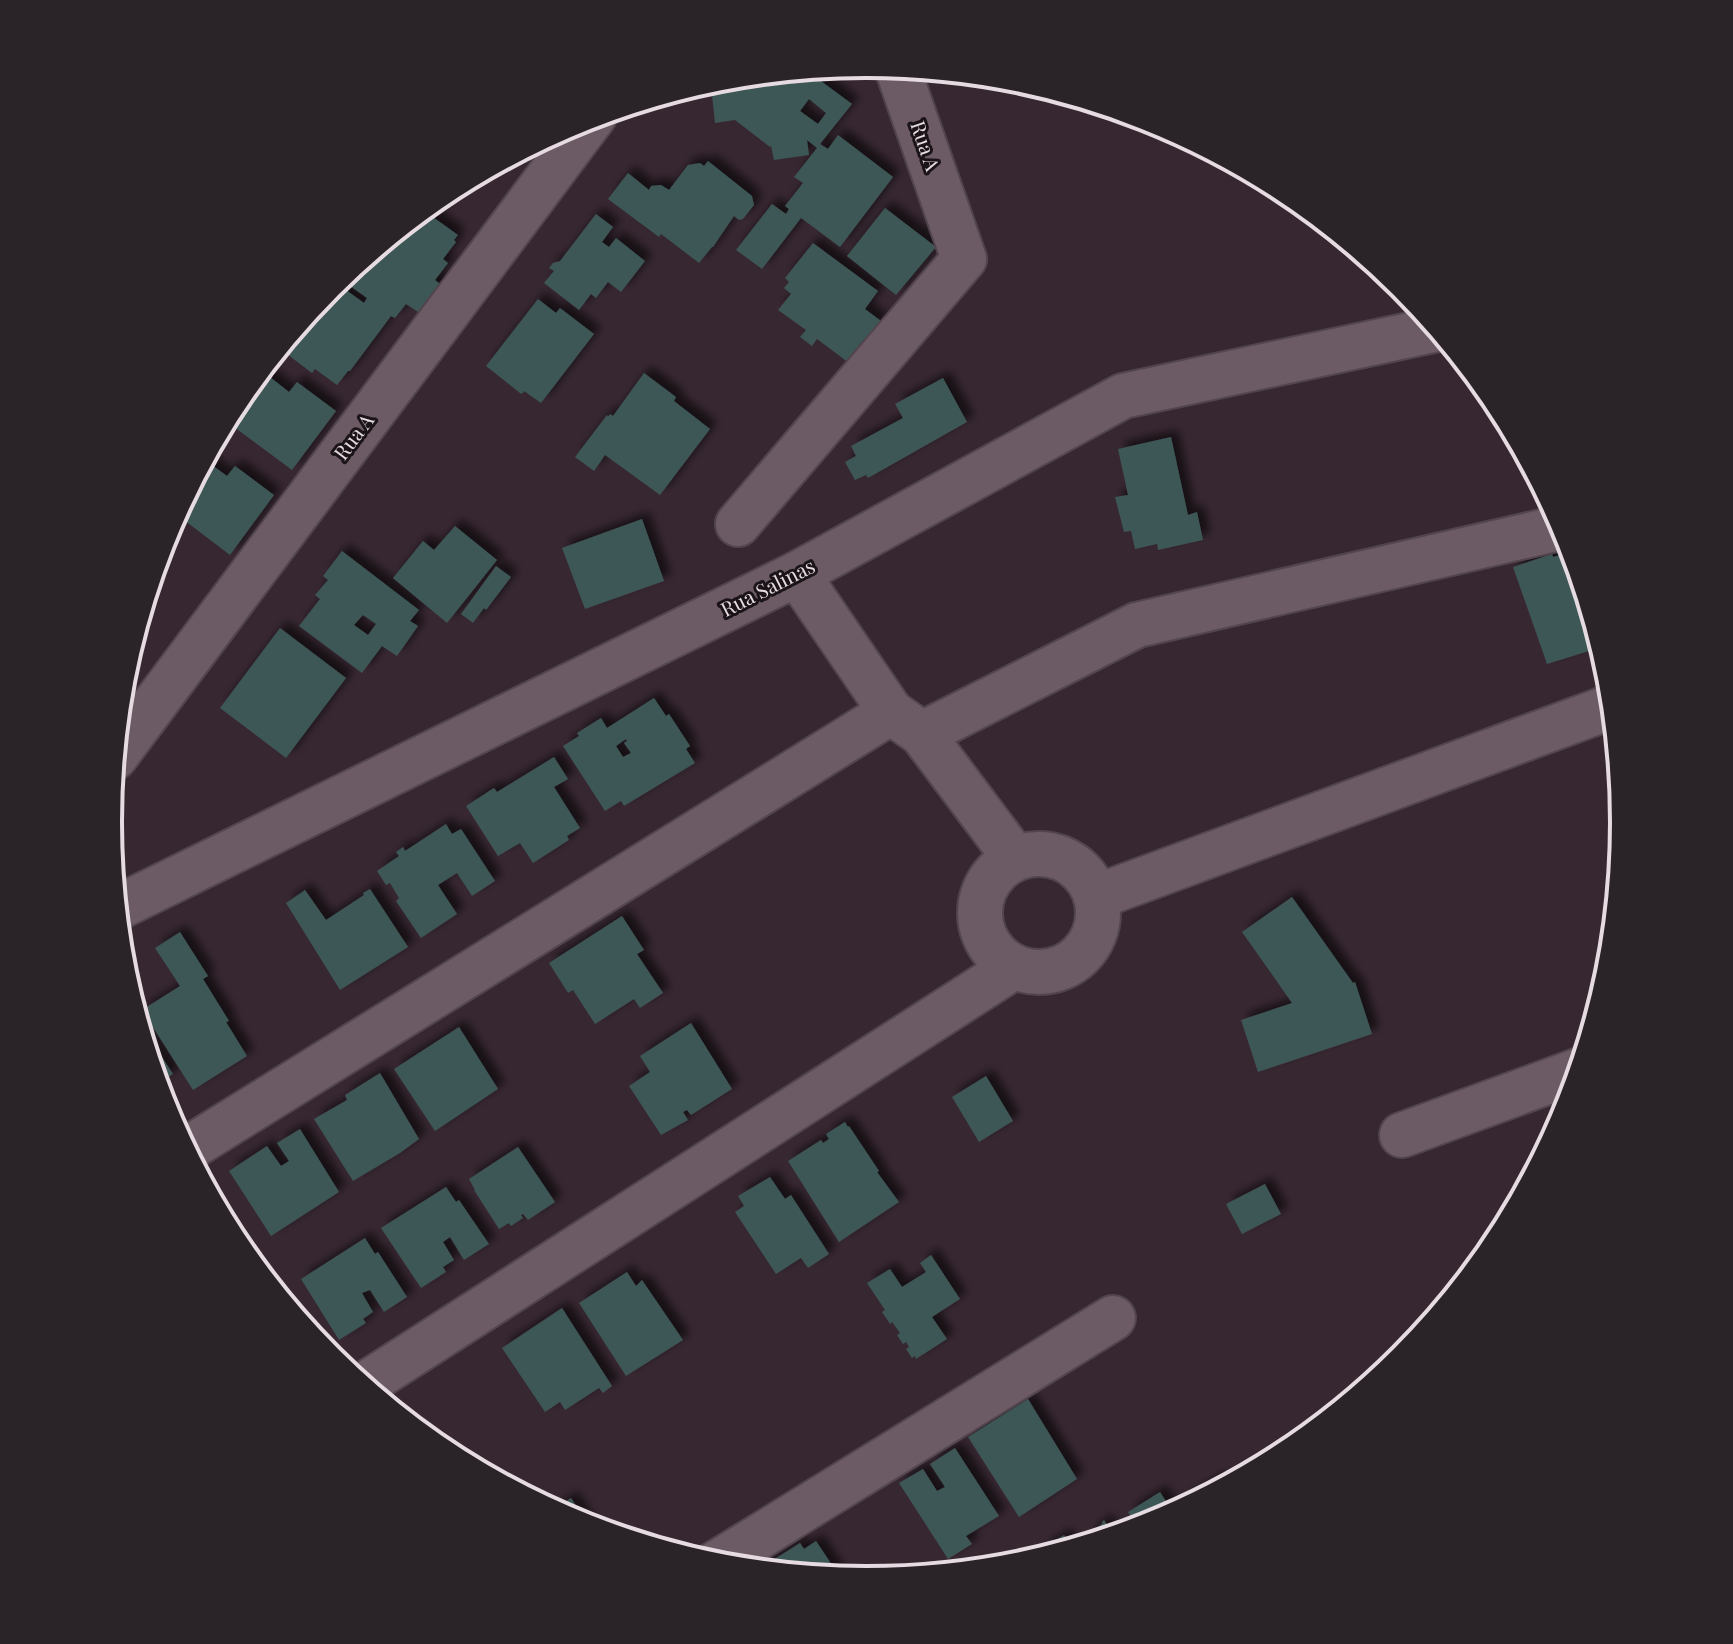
<svg xmlns="http://www.w3.org/2000/svg" width="1733" height="1644" viewBox="0 0 1733 1644" font-family="'Playfair Display',serif">
<style>
.building{fill:#3e5656;fill-rule:evenodd;filter:url(#shadow)}
.lines{fill:none;stroke-linecap:round;stroke-linejoin:round}
.minor-casing{stroke:#52454d;stroke-width:48}
.minor{stroke:#6c5a64;stroke-width:44}
.labels{text-anchor:middle;stroke-width:6;stroke-linejoin:round;paint-order:stroke}
.street-label{font-size:20px;fill:#e6dbe1;stroke:#1a1317}
.rim{fill:none;stroke:#e6dbe1;stroke-width:4}
</style>
<defs>
<filter id="shadow"><feDropShadow dx="7" dy="-7" stdDeviation="4" flood-color="#0009"/></filter>
</defs>
<rect width="100%" height="100%" fill="#372731"/>
<g class="building">
<path d="M806 70 852 104 820 144 828 149 838 135 893 177 840 247 801 218 762 269 736 250 772 204 786 214 789 209 785 206 803 183 794 177 817 148 807 140 809 155 774 160 771 146 770 147 735 120 715 123 711 86 754 82 761 74ZM809 99 826 113 818 124 800 111Z"/>
<path d="M708 161 752 196 754 205 743 219 739 220 734 216 713 247H712L699 263 661 234 659 237 608 199 628 173 649 190 651 186 661 185 669 190 688 165 700 163 704 166Z"/>
<path d="M457 185 437 213 428 206 446 191Z"/>
<path d="M885 208 936 247 896 295 847 256Z"/>
<path d="M423 210 458 235 454 240 456 242 443 259 448 263 435 280 448 290 427 318 406 304 395 318 391 316 350 371H348L337 385 315 369 312 373 279 348 335 282 364 303 367 298 343 281 354 266Z"/>
<path d="M596 214 613 227 602 242 609 247 616 238 645 261 621 292 608 282 596 298 591 294 579 310 544 283 554 271 549 268 553 263 560 261Z"/>
<path d="M813 243 878 291 865 309 881 321 849 363 817 339 812 346 800 337 806 330 778 310 791 294 784 288 789 282 785 278Z"/>
<path d="M538 299 556 313 560 308 594 334 541 403 524 391 522 394 520 393 486 366Z"/>
<path d="M261 370 289 392 297 382 336 411 292 470 226 421 237 401Z"/>
<path d="M644 373 676 397 674 401 710 429 660 495 605 455 594 471 575 457 607 415 608 417 610 414 613 416Z"/>
<path d="M943 378 967 422 868 478 866 475 855 480 845 462 856 456 851 446 903 418 895 404Z"/>
<path d="M1171 437 1188 515 1197 512 1203 540 1158 550 1157 544 1135 549 1131 531 1124 532 1115 497 1128 495 1118 449Z"/>
<path d="M205 460 227 476 235 466 274 495 230 555 176 514Z"/>
<path d="M642 519 664 581 585 609 562 548Z"/>
<path d="M455 526 497 560 447 623 393 578 423 541 434 550Z"/>
<path d="M342 551 419 610 410 621 418 626 397 656 382 646 362 673 299 626 320 599 315 595 328 580 323 576ZM363 615 376 624 368 635 354 625Z"/>
<path d="M1573 551 1602 647 1547 664 1513 567 1552 554 1553 557Z"/>
<path d="M496 566 511 577 486 610 484 608 473 623 461 614Z"/>
<path d="M280 628 346 678 286 758 220 708Z"/>
<path d="M654 698 666 716 669 714 690 746 686 749 695 763 624 806 621 801 605 811 563 746 579 736 577 733 601 718 607 728ZM626 739 627 741 624 743 631 753 623 757 616 746Z"/>
<path d="M554 757 568 779 554 787 580 828 567 836 569 840 533 863 520 843 498 856 466 806 494 788 497 792Z"/>
<path d="M446 824 452 834 461 829 495 881 472 896 457 873 438 885 457 914 421 938 396 901 399 898 390 883 386 885 377 871 399 856 396 852 403 847 405 851Z"/>
<path d="M370 889 408 947 340 990 286 903 305 890 326 920 364 895 363 893Z"/>
<path d="M1292 897 1353 983 1355 982 1372 1034 1258 1072 1241 1020 1292 1003 1242 932Z"/>
<path d="M622 916 644 950 637 954 663 993 640 1008 634 999 595 1024 573 990 568 993 549 963Z"/>
<path d="M180 932 208 976 203 979 229 1021 226 1022 247 1056 193 1090 142 1010 180 986 155 948Z"/>
<path d="M139 1022 173 1074 158 1084Z"/>
<path d="M691 1023 732 1089 691 1115 687 1110 683 1112 688 1120 661 1135 629 1086 650 1072 640 1056Z"/>
<path d="M459 1027 498 1089 435 1131 394 1069Z"/>
<path d="M380 1073 419 1139 400 1153 353 1181 314 1119 347 1100 345 1095Z"/>
<path d="M986 1076 1013 1121 979 1142 952 1097Z"/>
<path d="M845 1122 848 1127 849 1126 879 1171 877 1172 899 1202 839 1242 788 1161 821 1140 823 1143 829 1139 826 1134Z"/>
<path d="M300 1129 339 1192 271 1236 229 1171 267 1146 281 1166 289 1161 277 1143Z"/>
<path d="M518 1147 555 1202 528 1220 523 1214 521 1215 523 1218 511 1226 509 1223 499 1229 474 1190H475L469 1179Z"/>
<path d="M770 1177 785 1199 791 1195 829 1254 808 1268 801 1258 776 1274 735 1212 744 1206 738 1196Z"/>
<path d="M1265 1184 1281 1214 1242 1234 1226 1204Z"/>
<path d="M446 1187 456 1202 459 1200 489 1244 464 1260 450 1237 443 1242 454 1260 443 1267 446 1272 421 1288 381 1228Z"/>
<path d="M365 1238 375 1254 378 1252 407 1297 384 1312 370 1290 362 1293 373 1312 363 1319 366 1323 339 1340 301 1279Z"/>
<path d="M931 1255 960 1299 932 1317 947 1339 916 1359 915 1356 912 1358 906 1349 909 1347 906 1342 903 1344 897 1335 900 1333 892 1322 890 1324 882 1312 885 1310 867 1283 890 1269 902 1287 926 1272 920 1263Z"/>
<path d="M627 1272 636 1286 642 1280 683 1340 626 1376 579 1303Z"/>
<path d="M562 1308 612 1386 603 1393 599 1388 565 1410 560 1402 545 1412 502 1348Z"/>
<path d="M1028 1399 1077 1479 1019 1517 968 1437Z"/>
<path d="M955 1448 999 1516 966 1536 972 1544 948 1559 899 1483 923 1469 937 1491 945 1487 930 1464Z"/>
<path d="M1219 1478 1224 1486 1156 1522 1138 1528 1128 1512 1160 1492 1171 1509Z"/>
<path d="M571 1498 589 1526 576 1522 553 1510Z"/>
<path d="M1104 1520 1114 1535 1093 1541 1088 1534 1102 1524V1522Z"/>
<path d="M1064 1535 1073 1548 1046 1556 1041 1550Z"/>
<path d="M816 1541 840 1577 759 1569 800 1543 804 1549Z"/>
</g>
<g class="lines">
<g class="minor-casing">
<g id="minor">
<path d="M738 524 964 259 897 67"/>
<path d="M797 574 891 712 922 734 1015 858"/>
<path d="M922 734 1137 625 1564 527"/>
<path d="M115 757 594 116"/>
<circle cx="1039" cy="913" r="59"/>
<path d="M1096 897 1613 706"/>
<path d="M117 908 797 574 1123 396 1438 329"/>
<path d="M1402 1135 1580 1070"/>
<path d="M186 1150 891 712"/>
<path d="M364 1385 1014 967"/>
<path d="M715 1564 1113 1318"/>
</g>
</g>
<use href="#minor" class="minor"/>
</g>
<g class="labels">
<g class="street-label">
<text transform="translate(925 146) rotate(71)" y="7">Rua A</text>
<text transform="translate(354 437) rotate(-53)" y="7">Rua A</text>
<text transform="translate(768 588) rotate(-27)" y="7">Rua Salinas</text>
</g>
</g>
<path d="M0 0H1733V1644H0ZM122 822a744 744 0 1 1 1488 0a744 744 0 1 1-1488 0Z" fill="#2a2327" fill-rule="evenodd"/>
<path class="rim" d="M122 822a744 744 0 1 1 1488 0a744 744 0 1 1-1488 0Z"/>
</svg>
